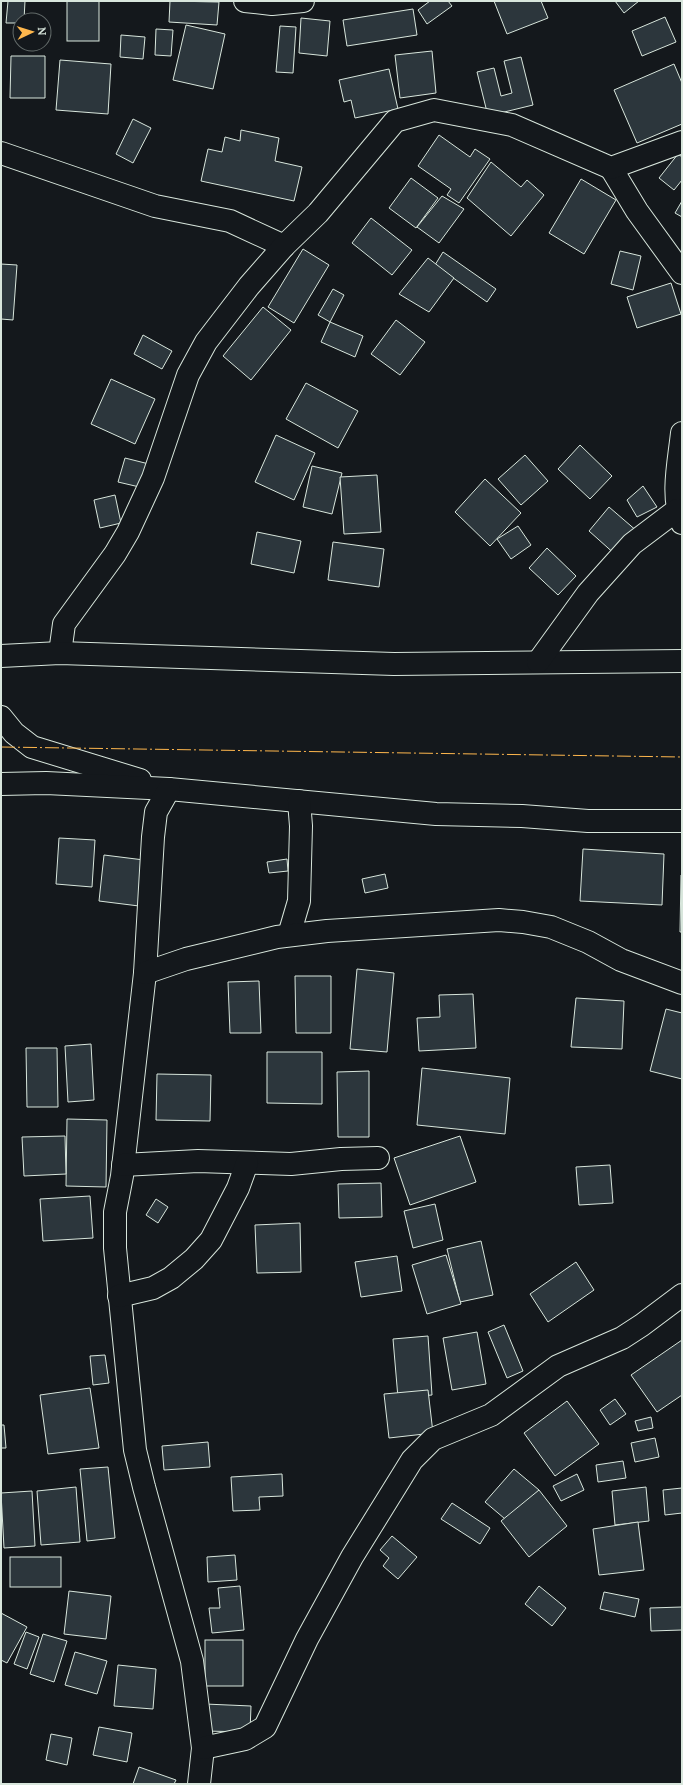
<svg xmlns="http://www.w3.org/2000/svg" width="683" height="1785" viewBox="0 0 683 1785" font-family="Lora,serif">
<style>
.building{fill:#2c363c;stroke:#d8e6dc}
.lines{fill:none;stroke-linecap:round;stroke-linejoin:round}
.minor-casing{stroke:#d8e6dc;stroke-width:24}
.minor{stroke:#14181c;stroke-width:22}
.power{stroke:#ffb74d;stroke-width:1;stroke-dasharray:14 3 2 3;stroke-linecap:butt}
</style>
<rect width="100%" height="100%" fill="#14181c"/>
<g class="building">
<path d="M8 1H25L24 20H20V23H6Z"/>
<rect x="67" y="1" width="32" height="40"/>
<path d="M170 1 219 2 217 25 169 22Z"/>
<path d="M430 1H448L452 6 427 24 418 10Z"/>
<path d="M494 1H541L548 18 507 34Z"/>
<path d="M615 1H639L624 13Z"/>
<path d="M413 9 417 35 347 46 343 20Z"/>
<path d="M665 17 676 42 642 56 632 31Z"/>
<path d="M301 18 330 21 327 56 299 53Z"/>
<path d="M186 25 225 34 213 89 173 80Z"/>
<path d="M280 26 296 27 293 73 276 72Z"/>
<path d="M156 29 173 30 171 56 155 55Z"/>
<path d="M121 35 145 37 143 59 120 57Z"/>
<path d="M432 51 436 93 400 98 395 55Z"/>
<path d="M11 56H45V98H10Z"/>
<path d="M521 57 533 105 488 116 477 72 494 68 501 96 512 93 504 61Z"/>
<path d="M60 60 111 64 108 114 56 110Z"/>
<path d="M674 64 682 83V124L637 143 614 90Z"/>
<path d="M389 69 398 109 355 118 351 100 344 102 339 80Z"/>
<path d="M133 119 151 128 133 163 116 154Z"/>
<path d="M241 130 279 138 275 161 302 167 294 201 201 181 208 149 222 152 225 137 240 141Z"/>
<path d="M439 135 470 157 475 149 490 159 459 203 447 195 451 189 418 166Z"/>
<path d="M678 154 682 157V180L674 190 659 178Z"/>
<path d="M491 162 521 187 527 180 544 195 511 236 467 198Z"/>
<path d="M411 178 438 198 416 228 389 208Z"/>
<path d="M581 179 616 200 584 254 549 233Z"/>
<path d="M442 196 464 209 439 243 417 227Z"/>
<path d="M682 201V217L675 213Z"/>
<path d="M371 218 412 250 392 275 352 243Z"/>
<path d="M303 249 329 265 294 323 268 307Z"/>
<path d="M620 251 641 256 633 290 611 284Z"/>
<path d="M443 252 496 289 487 302 435 265Z"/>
<path d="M428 258 454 278 429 312 399 294Z"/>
<path d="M1 264 17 265 13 320 1 319Z"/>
<path d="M671 283 681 314 637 328 627 297Z"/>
<path d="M333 289 344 295 330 322 318 315Z"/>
<path d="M263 307 291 330 251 380 223 356Z"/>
<path d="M396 320 425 342 400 375 371 354Z"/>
<path d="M330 322 363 336 355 357 321 342Z"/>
<path d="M143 335 172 351 162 369 134 354Z"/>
<path d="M111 379 155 399 135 444 91 424Z"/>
<path d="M306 383 358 411 338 448 286 419Z"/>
<path d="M276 435 315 453 294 500 255 482Z"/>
<path d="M580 445 612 476 590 499 558 469Z"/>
<path d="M525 455 548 481 521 505 498 479Z"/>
<path d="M125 458 153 465 148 489 118 482Z"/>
<path d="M312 466 342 473 332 514 303 507Z"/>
<path d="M377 475 381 532 344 534 340 477Z"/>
<path d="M485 479 521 513 490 546 455 512Z"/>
<path d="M643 486 657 507 637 517 627 500Z"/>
<path d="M115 495 121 523 100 528 94 500Z"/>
<path d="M609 507 638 532 617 556 589 531Z"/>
<path d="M518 526 531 545 511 559 497 539Z"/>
<path d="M257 532 301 541 294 573 251 564Z"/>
<path d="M333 542 384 549 379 587 328 580Z"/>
<path d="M547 548 576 576 558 595 529 568Z"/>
<path d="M59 838 95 840 92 887 56 884Z"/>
<path d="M583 849 664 854 662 905 580 901Z"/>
<path d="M104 855 144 860 139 906 99 901Z"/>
<path d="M287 859 288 871 269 873 267 862Z"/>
<path d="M385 874 388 888 365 893 362 879Z"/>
<path d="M681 875H682V932H680Z"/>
<path d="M357 969 394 973 387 1052 350 1049Z"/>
<path d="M295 976H331V1033H296Z"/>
<path d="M259 981 261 1033H230L228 982Z"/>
<path d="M473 994 476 1048 419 1051 417 1018 440 1017 439 995Z"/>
<path d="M576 998 624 1001 622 1049 571 1047Z"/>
<path d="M666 1009 682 1013V1079L650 1071Z"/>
<path d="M91 1044 94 1100 68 1102 65 1046Z"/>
<path d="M26 1048H57L58 1107H27Z"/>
<path d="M267 1052H322V1104L267 1103Z"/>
<path d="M422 1068 510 1078 505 1134 417 1125Z"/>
<path d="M369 1071V1137H338L337 1072Z"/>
<path d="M157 1074 211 1075 210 1121 156 1120Z"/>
<path d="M67 1119 107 1120 106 1187 66 1186Z"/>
<path d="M65 1136 66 1174 24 1176 22 1137Z"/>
<path d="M460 1136 476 1182 410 1205 394 1158Z"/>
<path d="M610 1165 613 1203 579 1205 576 1167Z"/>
<path d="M381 1183 382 1217 339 1218 338 1184Z"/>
<path d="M90 1196 93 1238 43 1241 40 1199Z"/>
<path d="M156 1199 168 1207 158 1223 146 1215Z"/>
<path d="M435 1204 443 1240 413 1248 404 1211Z"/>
<path d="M300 1223 301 1272 257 1273 255 1225Z"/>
<path d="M481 1241 493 1295 460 1302 447 1249Z"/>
<path d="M446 1255 461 1304 427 1314 412 1265Z"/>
<path d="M397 1256 402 1291 361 1297 355 1262Z"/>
<path d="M576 1262 594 1290 548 1322 530 1294Z"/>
<path d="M504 1325 523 1371 507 1378 488 1332Z"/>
<path d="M477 1332 486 1384 452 1390 443 1338Z"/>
<path d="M428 1336 432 1395 398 1398 393 1339Z"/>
<path d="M682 1340V1395L657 1412 631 1375Z"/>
<path d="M105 1355 109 1383 93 1385 90 1356Z"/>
<path d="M90 1388 99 1448 48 1454 40 1395Z"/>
<path d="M428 1390 433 1433 389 1438 384 1394Z"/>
<path d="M615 1399 626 1414 610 1425 600 1410Z"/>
<path d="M567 1401 599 1444 555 1476 524 1433Z"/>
<path d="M651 1417 653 1428 638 1431 635 1421Z"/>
<path d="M1 1425H4L6 1448H1Z"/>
<path d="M655 1438 659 1457 635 1462 631 1443Z"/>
<path d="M208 1442 210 1467 164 1470 162 1446Z"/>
<path d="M623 1461 626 1478 598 1482 596 1465Z"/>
<path d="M108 1467 115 1538 87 1541 80 1469Z"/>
<path d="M514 1469 539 1490 511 1524 485 1502Z"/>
<path d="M282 1474 283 1496 259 1497 260 1510 233 1511 231 1477Z"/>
<path d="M577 1474 584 1490 561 1501 553 1486Z"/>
<path d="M76 1487 80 1542 41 1545 37 1491Z"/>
<path d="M646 1487 649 1521 615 1525 612 1491Z"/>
<path d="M682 1488V1513L665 1515 663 1490Z"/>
<path d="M539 1490 567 1526 529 1557 501 1521Z"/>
<path d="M32 1491 35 1546 4 1548 1 1493Z"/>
<path d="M452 1503 490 1528 480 1544 441 1519Z"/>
<path d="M638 1522 644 1570 599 1575 593 1529Z"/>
<path d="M392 1536 417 1557 398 1579 383 1566 389 1558 380 1550Z"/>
<path d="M235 1555 237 1580 208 1582 207 1557Z"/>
<rect x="10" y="1557" width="51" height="30"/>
<path d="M240 1586 244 1630 212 1633 209 1608H220L218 1588Z"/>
<path d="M539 1586 566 1608 552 1626 525 1604Z"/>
<path d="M69 1591 111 1596 106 1639 64 1634Z"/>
<path d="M604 1592 639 1599 635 1617 600 1609Z"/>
<path d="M682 1607V1630L651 1631 650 1608Z"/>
<path d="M1 1613 27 1627 7 1663 1 1660Z"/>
<path d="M26 1632 39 1637 27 1669 14 1664Z"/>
<path d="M43 1634 67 1641 54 1682 30 1674Z"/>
<rect x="205" y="1640" width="38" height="46"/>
<path d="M75 1652 107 1661 97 1694 65 1685Z"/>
<path d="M118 1665 156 1669 153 1709 114 1706Z"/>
<path d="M205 1704 251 1706 250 1732 204 1731Z"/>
<path d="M99 1727 132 1733 127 1762 93 1755Z"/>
<path d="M51 1734 72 1738 67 1765 46 1760Z"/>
<path d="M139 1767 176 1780 174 1784H133Z"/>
</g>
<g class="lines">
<g class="minor-casing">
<g id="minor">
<path d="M245 1 272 4 303 1"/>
<path d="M1 153 155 206 230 221 284 246"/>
<path d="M611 168 637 211 682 273"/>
<path d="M682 433C679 462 671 495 682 523"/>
<path d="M60 653 64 624 115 554 128 532 153 478 188 375 206 342 249 286 284 246 318 213 395 121 434 110 512 125 611 168 682 142"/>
<path d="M1 656 60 653 394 664 682 661"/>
<path d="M538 662 588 593 632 544 677 510"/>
<path d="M1 717 14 733 32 747 140 780"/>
<path d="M1 784 46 783 169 789 436 814 522 816 588 821H682"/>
<path d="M169 789 156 812 153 837 145 973 122 1176 115 1212V1248L135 1450 144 1487 192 1661 203 1748 199 1784"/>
<path d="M289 935 299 901 301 826 299 801"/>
<path d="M145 973 186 959 277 937 327 931 499 920 523 922 551 927 588 942 621 960 682 983"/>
<path d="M123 1165 198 1161 291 1164 341 1159 378 1158"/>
<path d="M119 1296 153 1288 171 1278 194 1259 211 1240 238 1188 247 1163"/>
<path d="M203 1748 245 1739 265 1727 307 1639 352 1557 412 1460 433 1439 491 1415 558 1366 622 1338 642 1325 682 1295"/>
</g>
</g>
<use href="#minor" class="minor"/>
<path class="power" d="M1 747 682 757"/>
</g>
<rect width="683" height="1785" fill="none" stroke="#d8e6dc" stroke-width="4"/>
<g transform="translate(32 32) rotate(86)"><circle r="19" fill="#14181c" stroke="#626a69"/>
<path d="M0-3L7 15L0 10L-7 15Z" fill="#ffb74d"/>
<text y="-6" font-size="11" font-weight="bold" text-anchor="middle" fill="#d8e6dc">N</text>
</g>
</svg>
